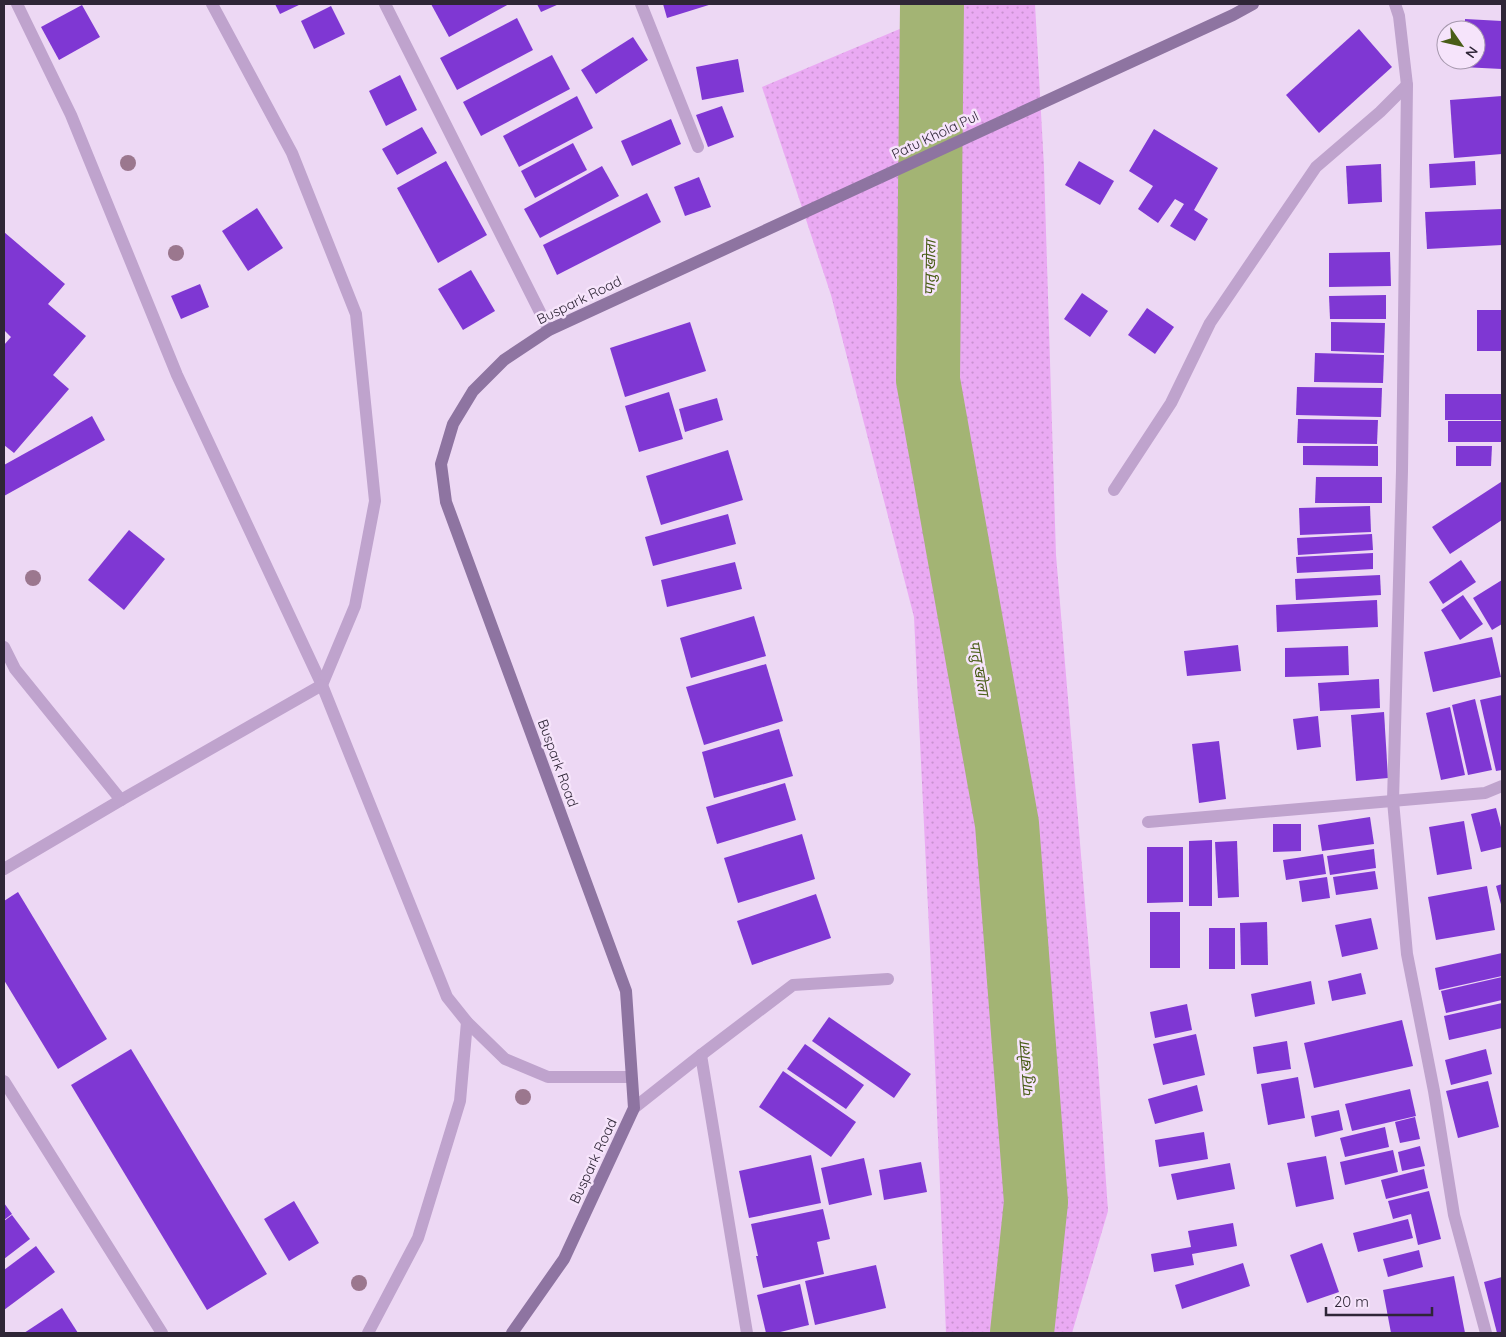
<svg xmlns="http://www.w3.org/2000/svg" width="1506" height="1337" viewBox="0 0 1506 1337" font-family="Quicksand,'Noto Sans Devanagari',sans-serif">
<style>
.sand{fill:url(#sand-dots)}
.lines{fill:none;stroke-linecap:round;stroke-linejoin:round}
.river{stroke:#a3b474;stroke-width:64}
.building{fill:#7f37d3}
.service{stroke:#bfa3cd;stroke-width:12}
.minor{stroke:#bfa3cd;stroke-width:12}
.secondary{stroke:#8e74a1;stroke-width:12}
.tree{fill:#9b778e}
.labels{text-anchor:middle;stroke-width:5;stroke-linejoin:round;paint-order:stroke}
.street-label{font-size:14px;fill:#2f2637;stroke:#f6e4fb}
.water-label{font-size:15px;font-style:italic;fill:#495d17;stroke:#f6e4fb}
</style>
<defs>
<pattern id="sand-dots" width="8" height="8" patternUnits="userSpaceOnUse" patternTransform="scale(1.25)"><rect width="8" height="8" fill="#eaaaf3"/><path d="M2 2h.1M6 6h.1" fill="none" stroke="#c992d1" stroke-width="1.8" stroke-linecap="round"/></pattern>
</defs>
<rect width="100%" height="100%" fill="#edd8f4"/>
<path class="sand" d="M959 4H1035L1044 167 1056 555 1096 1035 1108 1211 1072 1333H946L932 991 914 617 831 295 762 87Z"/>
<g class="lines">
<path class="river" d="M932 4 928 380 1007 824 1036 1202 1022 1333"/>
</g>
<g class="building">
<path d="M275 4H301L280 14Z"/>
<path d="M431 4H509L449 37Z"/>
<path d="M537 4H559L541 12Z"/>
<path d="M663 4H712L667 18Z"/>
<path d="M82 5 100 37 59 60 41 27Z"/>
<path d="M331 6 345 34 314 49 301 21Z"/>
<path d="M517 18 533 50 457 90 440 58Z"/>
<path d="M1465 19 1502 21V69L1462 67 1463 60H1476V30H1465Z"/>
<path d="M1359 29 1392 67 1319 133 1286 95Z"/>
<path d="M633 37 648 60 596 94 581 70Z"/>
<path d="M552 55 570 89 481 136 463 102Z"/>
<path d="M738 59 744 92 702 100 696 67Z"/>
<path d="M400 75 417 110 386 126 369 91Z"/>
<path d="M577 96 593 128 519 167 503 136Z"/>
<path d="M1502 96V154L1454 158 1450 100Z"/>
<path d="M722 106 734 137 708 147 696 115Z"/>
<path d="M671 119 681 144 632 166 621 141Z"/>
<path d="M422 127 437 153 397 175 382 149Z"/>
<path d="M1154 129 1218 168 1194 210 1208 219 1195 241 1170 226 1184 204 1175 199 1158 223 1138 209 1153 186 1129 171Z"/>
<path d="M573 143 587 170 535 198 521 171Z"/>
<path d="M446 161 487 235 438 263 397 188Z"/>
<path d="M1079 161 1114 181 1100 205 1065 185Z"/>
<path d="M1475 161 1476 185 1430 188 1429 164Z"/>
<path d="M1381 164 1382 202 1348 204 1346 166Z"/>
<path d="M602 166 619 196 540 238 524 209Z"/>
<path d="M699 177 711 207 685 216 674 187Z"/>
<path d="M647 193 661 222 557 275 543 245Z"/>
<path d="M257 208 283 248 248 271 222 231Z"/>
<path d="M1502 209V245L1427 249 1425 212Z"/>
<path d="M4 232 65 284 48 304 86 336 53 375 69 389 14 453 4 445V345L11 337 4 330Z"/>
<path d="M1390 252 1391 286 1329 287V253Z"/>
<path d="M471 270 495 311 463 330 438 289Z"/>
<path d="M200 284 209 307 181 319 171 296Z"/>
<path d="M1082 293 1108 311 1090 337 1064 319Z"/>
<path d="M1386 295V319H1330L1329 296Z"/>
<path d="M1147 308 1174 327 1155 354 1128 335Z"/>
<rect x="1477" y="310" width="25" height="41"/>
<path d="M690 322 706 371 625 397 610 348Z"/>
<path d="M1331 322 1385 323 1384 353 1331 351Z"/>
<path d="M1315 353 1384 355 1383 383 1314 382Z"/>
<path d="M1297 387 1382 388 1381 417 1296 415Z"/>
<path d="M669 392 683 439 639 452 625 406Z"/>
<rect x="1445" y="394" width="57" height="26"/>
<path d="M717 398 723 420 685 432 679 409Z"/>
<path d="M92 416 105 440 4 496V465Z"/>
<path d="M1298 419 1378 420 1377 444 1297 443Z"/>
<rect x="1448" y="421" width="54" height="21"/>
<path d="M1303 446H1378V466L1303 465Z"/>
<path d="M1456 446H1492L1491 466H1456Z"/>
<path d="M728 450 743 500 661 525 646 476Z"/>
<path d="M1316 477H1382V503H1315Z"/>
<path d="M1501 482 1502 483V520L1450 554 1432 527Z"/>
<path d="M1370 506 1371 532 1300 535 1299 508Z"/>
<path d="M728 514 736 544 653 566 645 537Z"/>
<path d="M129 530 165 559 124 610 88 580Z"/>
<path d="M1372 534 1373 550 1298 555 1297 538Z"/>
<path d="M1373 553V569L1297 573 1296 557Z"/>
<path d="M1461 560 1476 582 1443 604 1429 582Z"/>
<path d="M735 562 742 589 667 607 661 580Z"/>
<path d="M1380 575 1381 595 1296 600 1295 579Z"/>
<path d="M1502 580V624L1492 630 1473 598Z"/>
<path d="M1463 595 1483 624 1460 640 1441 610Z"/>
<path d="M1377 600 1378 627 1277 632 1276 605Z"/>
<path d="M754 616 766 656 691 678 680 638Z"/>
<path d="M1492 637 1501 677 1433 692 1424 652Z"/>
<path d="M1238 645 1241 671 1187 676 1184 651Z"/>
<path d="M1348 646 1349 675 1285 677V648Z"/>
<path d="M766 664 783 721 704 745 686 687Z"/>
<path d="M1379 679 1380 708 1320 711 1318 683Z"/>
<path d="M1502 695V770L1496 771 1480 700Z"/>
<path d="M1475 699 1492 770 1468 775 1452 705Z"/>
<path d="M1450 707 1465 775 1441 780 1426 713Z"/>
<path d="M1384 712 1388 778 1356 781 1351 715Z"/>
<path d="M1318 716 1321 747 1297 750 1293 719Z"/>
<path d="M779 729 793 776 714 798 702 752Z"/>
<path d="M1219 741 1226 799 1199 803 1192 744Z"/>
<path d="M785 783 796 820 717 844 706 807Z"/>
<path d="M1496 808 1502 831V847L1481 852 1471 814Z"/>
<path d="M1370 817 1374 844 1322 851 1318 825Z"/>
<path d="M1464 821 1472 869 1437 875 1429 827Z"/>
<path d="M1273 824H1301V851L1273 852Z"/>
<path d="M802 834 815 879 738 903 724 858Z"/>
<path d="M1212 840V906H1189V841Z"/>
<path d="M1237 841 1239 897 1218 898 1215 842Z"/>
<path d="M1147 847H1183V902L1147 903Z"/>
<path d="M1374 849 1376 868 1330 875 1327 856Z"/>
<path d="M1323 854 1326 874 1286 880 1283 860Z"/>
<path d="M1375 871 1378 889 1336 895 1333 877Z"/>
<path d="M1327 877 1330 898 1302 902 1299 881Z"/>
<path d="M1502 884V908L1496 886Z"/>
<path d="M1487 886 1495 930 1436 940 1428 897Z"/>
<path d="M18 892 107 1039 58 1069 4 980V901Z"/>
<path d="M816 894 831 938 752 965 737 921Z"/>
<rect x="1150" y="912" width="30" height="56"/>
<path d="M1371 918 1378 949 1342 957 1335 925Z"/>
<path d="M1267 922 1268 965H1241L1240 923Z"/>
<rect x="1209" y="928" width="26" height="41"/>
<path d="M1502 953V976L1439 990 1435 968Z"/>
<path d="M1361 973 1366 994 1332 1001 1328 981Z"/>
<path d="M1502 977V1000L1446 1013 1441 991Z"/>
<path d="M1311 981 1315 1004 1255 1017 1251 994Z"/>
<path d="M1502 1003V1028L1449 1040 1444 1016Z"/>
<path d="M1187 1004 1192 1030 1155 1038 1150 1012Z"/>
<path d="M829 1017 911 1074 894 1098 812 1041Z"/>
<path d="M1402 1020 1413 1066 1314 1088 1304 1043Z"/>
<path d="M1196 1034 1205 1075 1163 1085 1153 1044Z"/>
<path d="M1287 1041 1291 1069 1257 1074 1253 1047Z"/>
<path d="M805 1044 864 1085 846 1109 787 1069Z"/>
<path d="M131 1049 267 1274 207 1310 71 1085Z"/>
<path d="M1486 1049 1492 1074 1451 1085 1445 1060Z"/>
<path d="M783 1071 856 1122 831 1157 759 1107Z"/>
<path d="M1298 1077 1305 1118 1268 1125 1261 1084Z"/>
<path d="M1488 1081 1499 1127 1458 1138 1446 1091Z"/>
<path d="M1197 1085 1203 1111 1155 1124 1148 1099Z"/>
<path d="M1410 1089 1416 1116 1352 1131 1345 1104Z"/>
<path d="M1339 1110 1343 1130 1315 1137 1311 1116Z"/>
<path d="M1415 1117 1420 1139 1400 1143 1395 1122Z"/>
<path d="M1385 1127 1389 1147 1345 1157 1340 1138Z"/>
<path d="M1204 1132 1208 1159 1159 1167 1155 1140Z"/>
<path d="M1420 1146 1425 1166 1402 1171 1398 1152Z"/>
<path d="M1393 1150 1398 1172 1345 1185 1340 1162Z"/>
<path d="M811 1155 821 1203 749 1218 739 1171Z"/>
<path d="M1326 1156 1334 1199 1296 1207 1287 1163Z"/>
<path d="M864 1158 872 1195 829 1205 821 1168Z"/>
<path d="M921 1162 927 1192 884 1200 879 1170Z"/>
<path d="M1230 1163 1235 1189 1177 1200 1171 1174Z"/>
<path d="M1424 1169 1428 1188 1386 1199 1381 1180Z"/>
<path d="M1429 1191 1441 1239 1418 1245 1411 1214 1393 1219 1388 1201Z"/>
<path d="M294 1201 319 1243 289 1261 264 1219Z"/>
<path d="M4 1203 12 1214 4 1220Z"/>
<path d="M823 1209 830 1239 817 1242 824 1274 763 1288 756 1256H758L751 1224Z"/>
<path d="M12 1215 30 1239 4 1259V1221Z"/>
<path d="M1408 1219 1413 1238 1358 1252 1353 1233Z"/>
<path d="M1233 1223 1237 1246 1192 1254 1194 1265 1154 1272 1151 1254 1191 1247 1188 1231Z"/>
<path d="M1322 1243 1339 1292 1307 1303 1290 1255Z"/>
<path d="M36 1246 55 1272 4 1310V1270Z"/>
<path d="M1419 1250 1423 1267 1388 1277 1383 1259Z"/>
<path d="M1243 1263 1250 1286 1182 1309 1175 1285Z"/>
<path d="M876 1265 886 1308 815 1325 805 1281Z"/>
<path d="M1454 1276 1465 1333H1391L1383 1290Z"/>
<path d="M1502 1277V1333H1497L1484 1282Z"/>
<path d="M800 1284 809 1325 776 1333H766L757 1295Z"/>
<path d="M62 1308 78 1333H24Z"/>
</g>
<g class="lines">
<g class="service">
<path d="M17 4 71 115 177 375 322 685"/>
<path d="M212 4 292 153 356 314 375 501 355 606 322 685"/>
<path d="M641 4 698 147"/>
<path d="M4 647 15 669 121 800 322 685 447 997 467 1022 505 1059 548 1077H631"/>
<path d="M4 869 121 800"/>
<path d="M701 1055 747 1333"/>
<path d="M368 1333 418 1238 460 1101 467 1022"/>
</g>
<g class="minor">
<path d="M385 4 549 330"/>
<path d="M1395 4 1399 16 1407 85 1402 471 1393 801 1407 954 1434 1091 1454 1215 1486 1333"/>
<path d="M1114 490 1171 403 1210 323 1316 167 1380 112 1407 85"/>
<path d="M1148 822 1485 793 1502 786"/>
<path d="M4 1081 162 1333"/>
<path d="M634 1108 701 1055 793 985 888 979"/>
</g>
<path class="secondary" d="M512 1333 564 1259 634 1108 626 991 446 502 441 464 453 424 473 391 504 360 549 330 1233 15 1253 4"/>
</g>
<g class="tree">
<circle cx="128" cy="163" r="8"/>
<circle cx="176" cy="253" r="8"/>
<circle cx="33" cy="578" r="8"/>
<circle cx="523" cy="1097" r="8"/>
<circle cx="359" cy="1283" r="8"/>
</g>
<g class="labels">
<g class="street-label">
<text transform="translate(935 135) rotate(-25)" y="5">Patu Khola Pul</text>
<text transform="translate(579 300) rotate(-26)" y="5">Buspark Road</text>
<text transform="translate(558 763) rotate(70)" y="5">Buspark Road</text>
<text transform="translate(593 1161) rotate(-65)" y="5">Buspark Road</text>
</g>
<g class="water-label">
<text transform="translate(930 268) rotate(-89)" y="5">पातु खोला</text>
<text transform="translate(979 668) rotate(80)" y="5">पातु खोला</text>
<text transform="translate(1026 1070) rotate(-94)" y="5">पातु खोला</text>
</g>
</g>
<rect width="1506" height="1337" fill="none" stroke="#2f2637" stroke-width="10"/>
<g transform="translate(1461 45) rotate(124)"><circle r="24" fill="#f6e4fb" stroke="#a698ad"/>
<path d="M0-4L9 19L0 12L-9 19Z" fill="#495d17"/>
<text y="-8" font-size="14" font-weight="bold" text-anchor="middle" fill="#2f2637">N</text>
</g>
<path d="M1326 1307v8h106v-8" fill="none" stroke="#2f2637" stroke-width="2.5"/>
<text x="1334" y="1307" font-size="15" fill="#2f2637" stroke="#f6e4fb" stroke-width="4" paint-order="stroke">20 m</text>
</svg>
